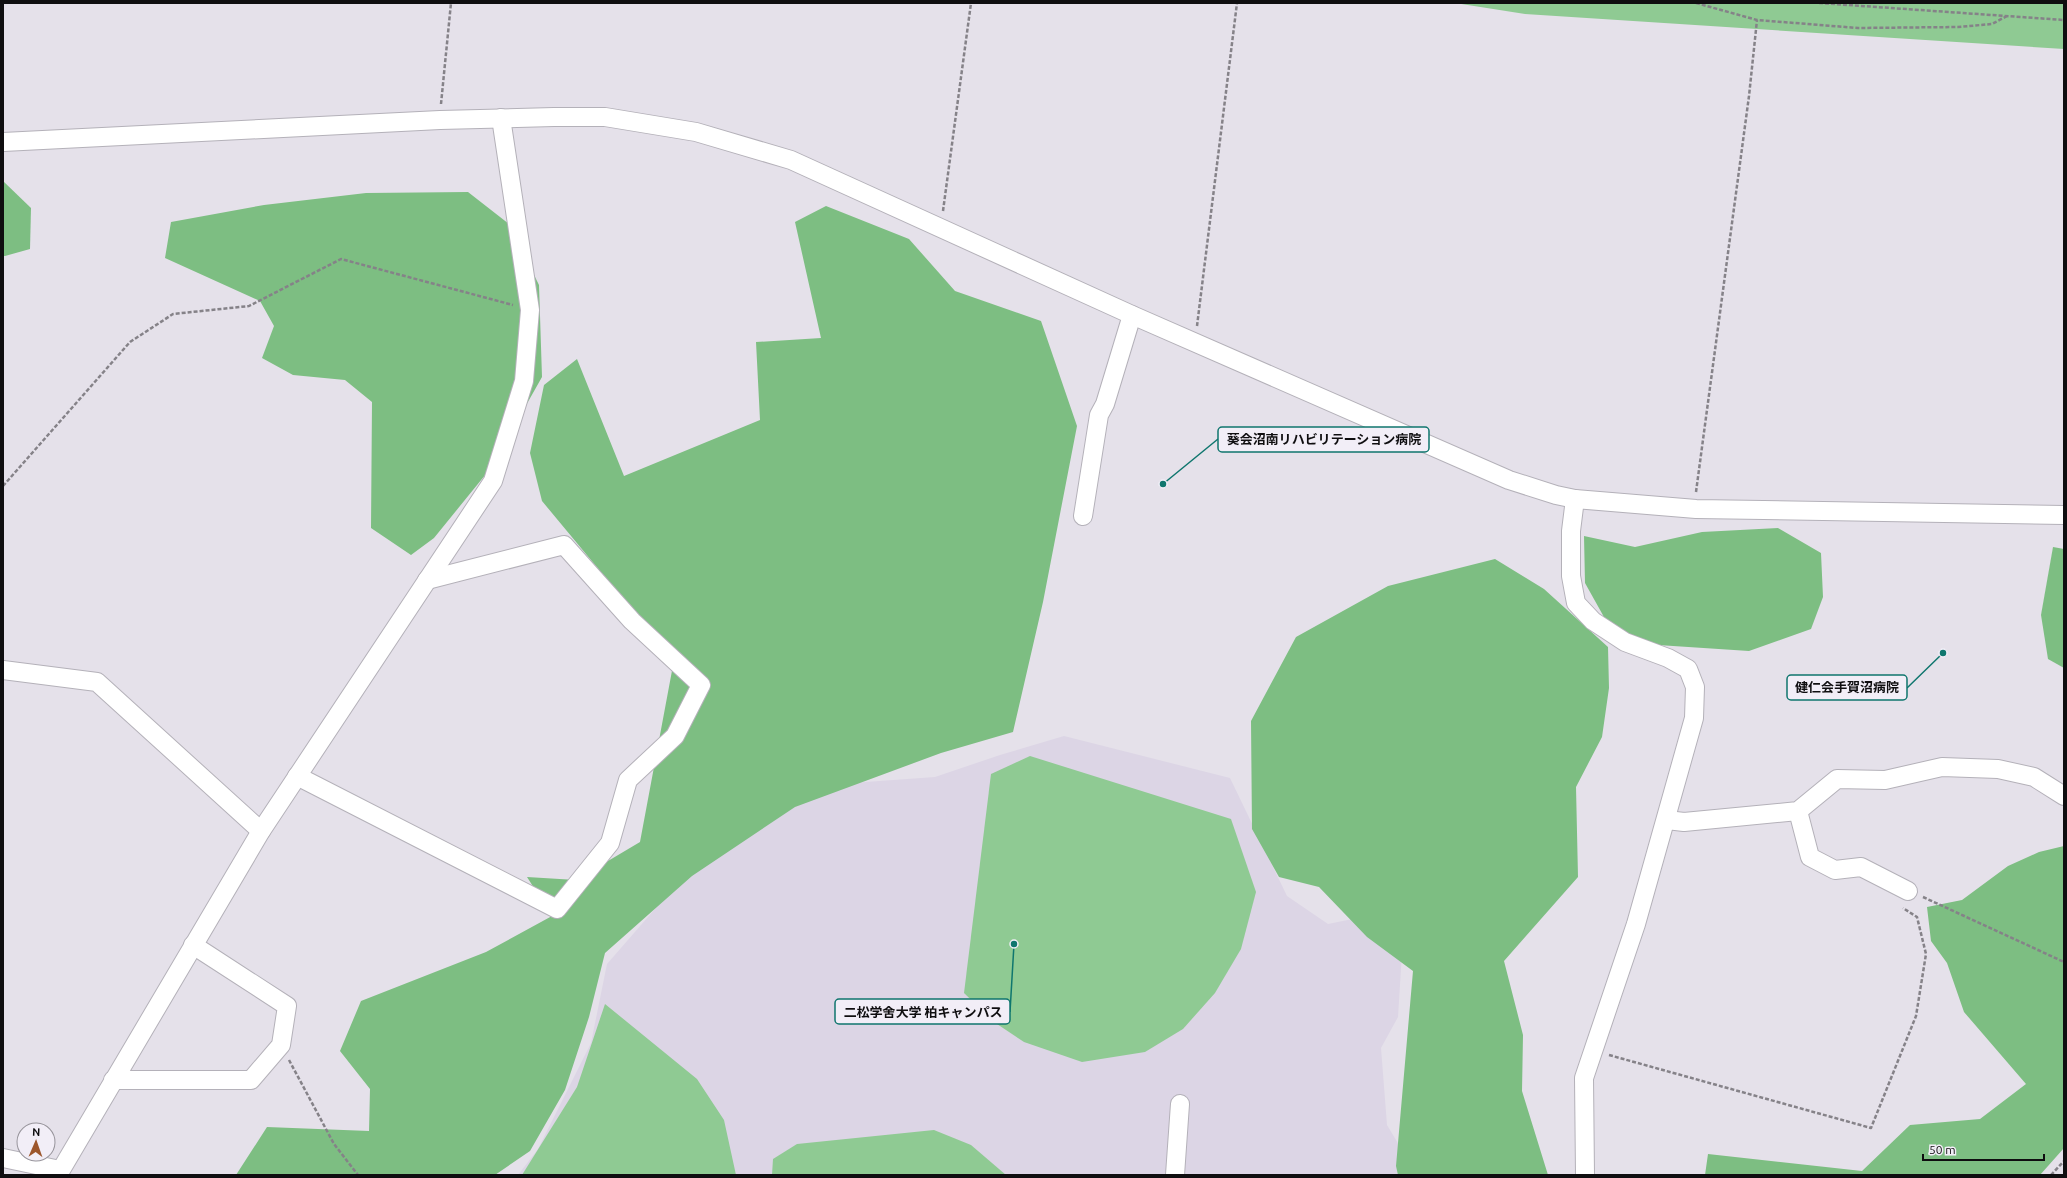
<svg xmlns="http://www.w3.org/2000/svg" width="2067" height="1178" viewBox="0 0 2067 1178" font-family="Ubuntu,'Noto Sans JP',sans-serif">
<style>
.built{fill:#dcd5e5}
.green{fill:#8fca93}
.forest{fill:#7dbe82}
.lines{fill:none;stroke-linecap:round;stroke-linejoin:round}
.minor-casing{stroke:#b4b1b9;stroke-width:20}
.path{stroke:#858288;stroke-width:2.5;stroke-dasharray:4 2;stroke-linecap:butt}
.minor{stroke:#fff;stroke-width:18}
.leader{fill:none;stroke:#0f766e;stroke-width:1.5}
.callout-dot{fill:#0f766e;stroke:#f2eef7;stroke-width:1.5}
.callout{fill:#f2eef7;stroke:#0f766e;stroke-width:1.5}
.callout-label{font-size:13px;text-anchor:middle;font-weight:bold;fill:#0f0e10}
</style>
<rect width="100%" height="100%" fill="#e5e1ea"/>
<path class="built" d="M1064 736 1230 778 1287 896 1328 924 1392 911 1404 920 1398 1017 1381 1048 1387 1125 1417 1175H518L538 1149 591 1043 607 964 702 855 810 786 935 777 1000 755Z"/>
<g class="green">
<path d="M1455 3H2064V49L1525 14Z"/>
<path d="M1030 756 1231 819 1256 892 1241 949 1215 993 1183 1029 1145 1052 1082 1062 1024 1042 994 1022 964 993 991 774Z"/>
<path d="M605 1004 697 1079 724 1120 736 1175H522L577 1087Z"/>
<path d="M934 1130 971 1145 1006 1175H772L773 1159 797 1144Z"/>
</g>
<g class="forest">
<path d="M3 181 31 208 30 249 5 256H3Z"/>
<path d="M468 192 509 224 539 285 542 377 490 469 434 538 411 555 371 528 372 402 345 380 293 375 262 358 274 326 260 301 165 258 171 222 264 205 366 193Z"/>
<path d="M826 206 909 239 955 291 1041 321 1077 426 1043 602 1013 732 941 753 795 807 692 876 605 953 589 1017 565 1090 530 1151 495 1175H236L267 1127 369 1131 370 1089 340 1051 361 1001 486 952 552 916 527 877 576 880 640 842 674 660 542 501 530 453 544 385 577 359 624 476 760 420 756 342 821 338 795 222Z"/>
<path d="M1778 528 1821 553 1823 597 1811 629 1749 651 1658 645 1609 626 1585 583 1584 536 1635 547 1702 532Z"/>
<path d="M2053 547 2064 549V668L2048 659 2041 615Z"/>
<path d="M1495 559 1544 589 1608 647 1609 688 1602 737 1576 787 1578 877 1504 961 1523 1035 1522 1091 1548 1175H1398L1396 1166 1413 971 1367 937 1319 887 1279 877 1252 829 1251 721 1296 637 1388 586Z"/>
<path d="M2064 846V1148L2040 1175H1705L1708 1154 1862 1171 1910 1125 1980 1119 2026 1084 1964 1012 1947 963 1931 941 1927 907 1962 900 2008 866 2039 852Z"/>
</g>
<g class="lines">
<g class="minor-casing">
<g id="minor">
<path d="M3 142 440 120 554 117H605L696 132 791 160 1132 315 1509 480 1556 495 1575 499 1696 509 2064 515"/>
<path d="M1575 499 1571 531V576L1576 603 1593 621 1625 642 1668 658 1688 669 1695 687 1694 718 1636 924 1584 1078 1585 1175"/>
<path d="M1083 516 1099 415 1105 404 1132 315"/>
<path d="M3 670 97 682 261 831"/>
<path d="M297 776 557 909 610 843 628 780 675 736 701 685 632 621 564 545 427 580"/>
<path d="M1798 811 1810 857 1835 870 1861 867 1908 891"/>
<path d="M1667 820 1684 822 1798 811 1837 779 1885 780 1942 767 1998 769 2034 777 2064 796"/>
<path d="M113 1080H251L281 1045 287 1006 193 945"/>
<path d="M3 1158 60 1170"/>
<path d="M58 1175 261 831 493 481 524 381 530 310 501 118"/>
<path d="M1175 1175 1180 1104"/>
</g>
</g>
<g class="path">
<path d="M1696 3 1757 20 1858 28 1958 27 1992 24 2007 16"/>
<path d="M1819 3 2064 20"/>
<path d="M441 104 451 3"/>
<path d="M943 211 971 3"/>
<path d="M1197 326 1237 3"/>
<path d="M3 486 130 342 173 314 249 306 341 259 513 305"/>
<path d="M1696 492 1749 96 1757 20"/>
<path d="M1923 897 2064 962"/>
<path d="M1609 1055 1871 1128 1916 1016 1926 954 1917 917 1903 908"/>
<path d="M289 1060 334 1144 358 1175"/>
<path d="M2051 1175 2064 1161"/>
</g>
<use href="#minor" class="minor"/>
</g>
<path class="leader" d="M1163 484L1218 439M1943 653L1907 688M1014 944L1010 1012"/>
<g class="callout-dot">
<circle cx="1163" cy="484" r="4"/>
<circle cx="1943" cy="653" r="4"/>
<circle cx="1014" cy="944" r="4"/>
</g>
<g class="callout">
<rect x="1218" y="427" width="211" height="25" rx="4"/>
<rect x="1787" y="675" width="120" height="25" rx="4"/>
<rect x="835" y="999" width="175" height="25" rx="4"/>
</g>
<g class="callout-label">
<text x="1324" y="444">葵会沼南リハビリテーション病院</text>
<text x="1847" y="692">健仁会手賀沼病院</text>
<text x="923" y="1017">二松学舍大学 柏キャンパス</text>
</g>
<rect width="2067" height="1178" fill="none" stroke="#0f0e10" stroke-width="8"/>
<g transform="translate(36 1142) rotate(2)"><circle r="19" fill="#f2eef7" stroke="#97949b"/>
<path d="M0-3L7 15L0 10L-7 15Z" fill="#9c562c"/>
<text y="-6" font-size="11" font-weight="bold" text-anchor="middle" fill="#0f0e10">N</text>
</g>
<path d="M1923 1154v6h121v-6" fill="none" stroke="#0f0e10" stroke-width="2"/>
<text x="1929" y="1154" font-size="12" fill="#0f0e10" stroke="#f2eef7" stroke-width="3" paint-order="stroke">50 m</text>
</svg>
